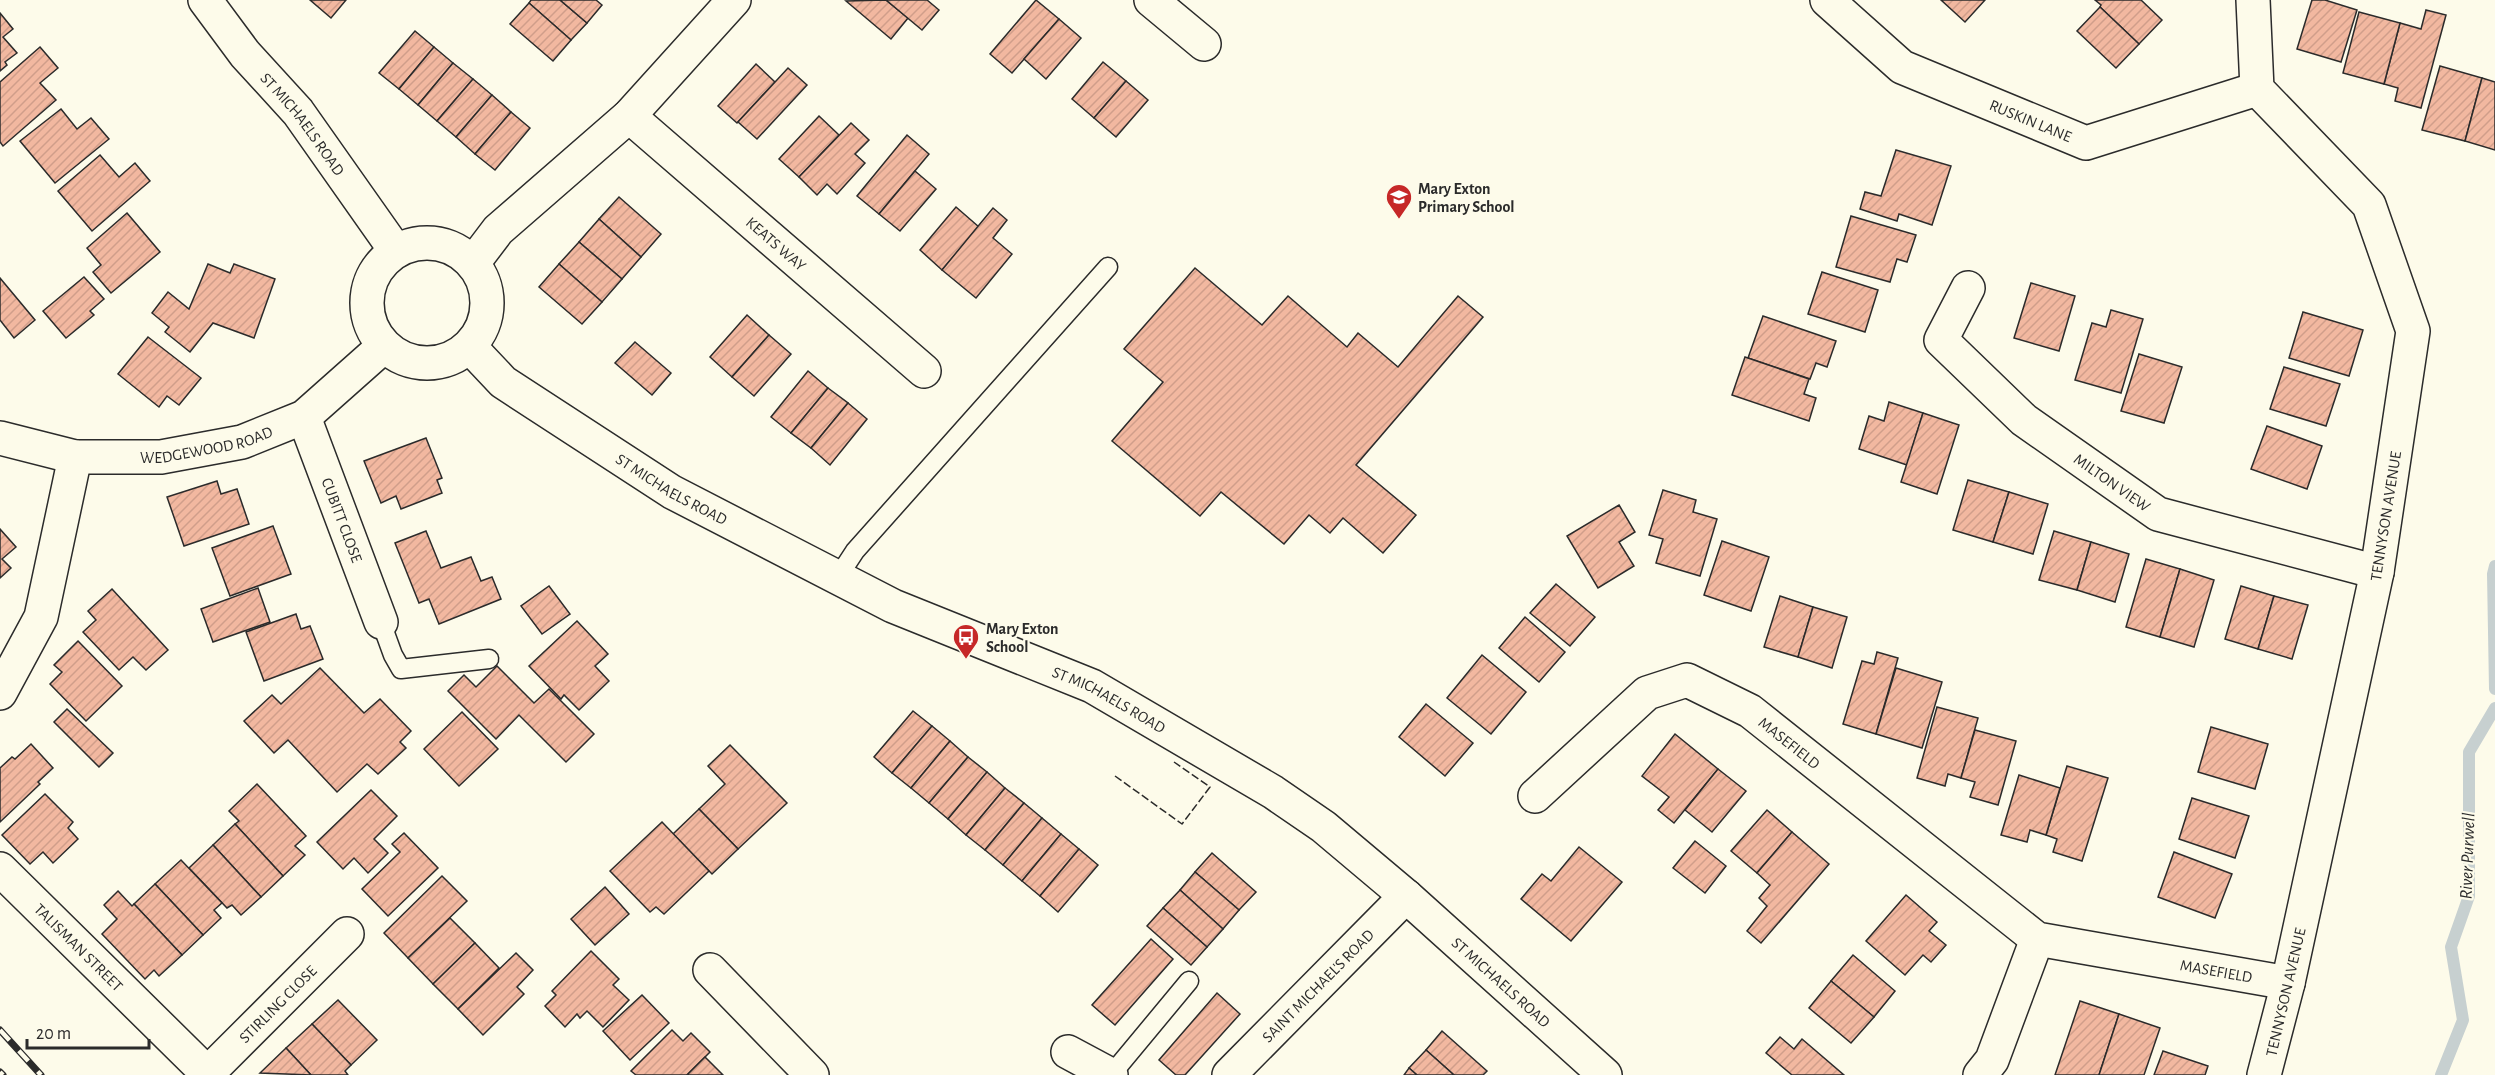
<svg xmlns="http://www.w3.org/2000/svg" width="2495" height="1075" viewBox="0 0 2495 1075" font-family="'Alegreya Sans',sans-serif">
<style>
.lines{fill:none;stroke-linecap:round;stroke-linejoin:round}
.stream{stroke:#c7d0d0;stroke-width:12}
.building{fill:url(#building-hatch);stroke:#2b2b2b;stroke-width:1.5}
.service-casing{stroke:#2b2b2b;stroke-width:21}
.minor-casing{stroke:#2b2b2b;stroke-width:36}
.service{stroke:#fdfbea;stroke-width:18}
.minor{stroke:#fdfbea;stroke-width:33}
.rail-casing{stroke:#2b2b2b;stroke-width:7}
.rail{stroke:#fdfbea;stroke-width:4.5;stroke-dasharray:14;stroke-linecap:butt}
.fence{stroke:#2b2b2b;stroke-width:1.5;stroke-dasharray:8 3;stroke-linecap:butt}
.labels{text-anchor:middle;stroke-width:4.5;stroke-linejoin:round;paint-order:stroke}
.street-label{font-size:16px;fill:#2b2b2b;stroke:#fdfbea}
.poi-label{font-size:16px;font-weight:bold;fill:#2b2b2b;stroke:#fdfbea;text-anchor:start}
.water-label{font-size:18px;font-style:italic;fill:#2b2b2b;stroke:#fdfbea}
</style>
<defs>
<pattern id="building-hatch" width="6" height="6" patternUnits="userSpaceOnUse" patternTransform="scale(1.5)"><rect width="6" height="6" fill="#f2b8a0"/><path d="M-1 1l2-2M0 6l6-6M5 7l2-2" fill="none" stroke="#d09e8a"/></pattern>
</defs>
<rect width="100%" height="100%" fill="#fdfbea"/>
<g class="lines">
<g class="stream">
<path d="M2495 566 2493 574 2495 689"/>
<path d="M2441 1075 2463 1020 2451 947 2469 896V752L2495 708"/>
</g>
</g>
<g class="building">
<path d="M310 0H346L331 18Z"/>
<path d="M531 0H560L587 23 571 40 529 3Z"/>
<path d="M560 0H596L602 5 587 23Z"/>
<path d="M886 0 908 18 891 39 846 1Z"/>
<path d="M886 0H927L939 10 922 30Z"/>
<path d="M1036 0 1059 19 1012 73 990 54Z"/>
<path d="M1941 0H1985L1965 22Z"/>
<path d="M2095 0H2141L2162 20 2139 44 2100 7 2101 5Z"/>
<path d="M2312 0H2325L2357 10 2341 62 2297 49Z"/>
<path d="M529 3 571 40 553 61 510 24Z"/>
<path d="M2100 7 2139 44 2116 68 2077 31Z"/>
<path d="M2426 10 2446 15 2421 108 2395 101 2398 88 2384 84 2400 23 2421 29Z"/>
<path d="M2359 12 2400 23 2384 84 2343 73Z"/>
<path d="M0 13 13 29 3 37 17 53 5 62 7 65 0 71Z"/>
<path d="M1059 19 1081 38 1046 79 1024 59Z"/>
<path d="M415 31 434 47 399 89 379 73Z"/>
<path d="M40 47 58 68 40 83 56 100 3 146 0 142V82Z"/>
<path d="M434 47 453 63 418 105 399 89Z"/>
<path d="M1103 62 1126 81 1094 118 1072 99Z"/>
<path d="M453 63 473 79 437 121 418 105Z"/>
<path d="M756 64 775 82 737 123 718 106Z"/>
<path d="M2440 66 2482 78 2465 141 2422 130Z"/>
<path d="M788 68 807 85 757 139 738 122Z"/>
<path d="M2482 78 2495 82V150L2465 141Z"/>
<path d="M473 79 492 95 456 137 437 121Z"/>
<path d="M1126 81 1148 100 1116 137 1094 118Z"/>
<path d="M492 95 511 112 475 154 456 137Z"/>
<path d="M61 109 77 129 91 118 109 139 55 183 20 141Z"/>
<path d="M511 112 530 128 495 170 475 154Z"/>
<path d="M819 116 839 135 799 177 779 159Z"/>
<path d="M851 123 869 140 855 154 865 163 837 194 827 184 817 195 799 177Z"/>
<path d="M907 135 929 154 879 214 857 196Z"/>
<path d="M1896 150 1951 166 1932 225 1899 214 1897 221 1860 209 1865 192 1881 196Z"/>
<path d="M100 155 119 177 135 163 150 181 92 231 58 191Z"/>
<path d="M915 171 936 189 900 231 879 214Z"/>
<path d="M619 197 661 234 641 257 599 219Z"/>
<path d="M956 207 979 227 942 270 920 250Z"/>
<path d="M993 208 1007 220 993 238 1012 254 976 298 942 270Z"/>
<path d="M127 213 160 252 111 293 93 272 101 265 87 248Z"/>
<path d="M1851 216 1916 235 1907 262 1897 259 1890 282 1836 267Z"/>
<path d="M599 219 641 257 622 279 579 242Z"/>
<path d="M579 242 622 279 602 302 559 264Z"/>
<path d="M208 264 230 273 234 264 275 279 254 338 213 323 190 352 165 332 169 327 152 313 168 292 189 309Z"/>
<path d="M559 264 602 302 582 324 539 287Z"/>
<path d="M1195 268 1262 325 1288 296 1347 347 1358 333 1398 367 1458 296 1483 317 1356 465 1416 515 1383 553 1343 518 1330 533 1309 515 1284 544 1221 492 1200 516 1112 441 1163 382 1124 349Z"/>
<path d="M1822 272 1878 290 1865 332 1808 314Z"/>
<path d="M84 277 104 299 90 311 94 315 66 338 43 311Z"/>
<path d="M0 278 35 320 14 338 0 320Z"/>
<path d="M2031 283 2075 296 2059 351 2014 338Z"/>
<path d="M2111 310 2143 319 2121 393 2075 380 2092 323 2106 327Z"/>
<path d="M2303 312 2363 330 2349 376 2289 358Z"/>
<path d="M747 315 769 335 732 377 710 357Z"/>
<path d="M1763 316 1836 341 1827 367 1816 363 1810 379 1748 358Z"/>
<path d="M769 335 791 354 754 396 732 377Z"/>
<path d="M148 337 201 378 179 405 167 396 159 407 118 374Z"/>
<path d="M635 342 671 373 652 395 615 363Z"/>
<path d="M2139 354 2182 367 2164 423 2121 411Z"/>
<path d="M1745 357 1809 379 1804 394 1816 398 1809 421 1732 395Z"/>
<path d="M2284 367 2340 384 2326 426 2270 409Z"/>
<path d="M808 371 828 388 791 433 771 417Z"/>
<path d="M828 388 848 403 811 448 791 433Z"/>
<path d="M1889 402 1923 413 1907 465 1859 449 1869 416 1884 421Z"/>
<path d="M848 403 867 419 830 465 811 448Z"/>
<path d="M1923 413 1959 425 1937 494 1901 482Z"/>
<path d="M2267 426 2322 446 2307 489 2251 469Z"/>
<path d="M426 438 442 478 437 480 442 493 401 509 396 496 381 503 364 461Z"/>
<path d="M1968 480 2009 492 1993 542 1953 530Z"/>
<path d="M217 481 221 494 237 489 249 524 184 546 167 497Z"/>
<path d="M1663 490 1696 500 1693 512 1717 519 1700 576 1656 563 1663 539 1649 535Z"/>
<path d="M2009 492 2048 504 2033 554 1993 542Z"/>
<path d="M1619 505 1635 532 1619 542 1634 566 1598 588 1567 536Z"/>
<path d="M273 526 291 574 230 596 212 548Z"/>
<path d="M0 529 16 547 2 559 11 568 0 578Z"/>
<path d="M426 531 441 568 471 557 481 581 492 577 501 599 439 624 429 599 419 603 395 543Z"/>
<path d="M2054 531 2091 542 2077 590 2039 580Z"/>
<path d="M1722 541 1769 557 1751 611 1704 595Z"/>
<path d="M2091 542 2129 554 2115 602 2077 590Z"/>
<path d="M2146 559 2180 569 2160 637 2126 627Z"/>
<path d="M2180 569 2214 580 2194 647 2160 637Z"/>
<path d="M1556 584 1595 617 1570 646 1530 613Z"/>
<path d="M549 586 570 614 542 634 521 606Z"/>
<path d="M2241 586 2274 596 2258 649 2225 639Z"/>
<path d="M258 588 270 622 213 642 201 609Z"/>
<path d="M112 589 168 650 146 670 133 657 119 670 83 632 96 620 88 611Z"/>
<path d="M1780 596 1813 607 1798 657 1764 647Z"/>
<path d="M2274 596 2308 605 2292 659 2258 649Z"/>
<path d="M1813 607 1847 617 1832 668 1798 657Z"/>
<path d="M296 614 301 629 310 626 323 659 264 681 246 632Z"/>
<path d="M1525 617 1565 652 1539 682 1499 648Z"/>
<path d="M577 621 608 654 595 666 609 681 579 710 564 695 561 699 529 666Z"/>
<path d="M78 641 122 686 86 721 50 684 62 672 54 665Z"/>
<path d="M1877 652 1898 658 1876 734 1843 724 1862 661 1874 664Z"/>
<path d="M1482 655 1526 692 1491 734 1447 698Z"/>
<path d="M497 666 534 703 549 689 594 734 566 762 519 715 496 739 448 691 464 675 476 687Z"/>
<path d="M320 668 364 713 380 699 411 731 400 742 406 748 378 774 367 764 337 792 288 740 274 753 244 721 272 695 281 704Z"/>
<path d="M1896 668 1942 682 1922 748 1876 734Z"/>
<path d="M1426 704 1473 743 1445 776 1399 737Z"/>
<path d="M1937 707 1978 718 1961 778 1948 774 1945 786 1917 778Z"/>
<path d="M67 709 113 753 99 767 54 722Z"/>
<path d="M913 711 932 726 892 773 874 757Z"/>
<path d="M462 712 498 749 459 786 424 749Z"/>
<path d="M932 726 950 741 911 788 892 773Z"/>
<path d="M2211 727 2268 744 2255 789 2198 772Z"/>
<path d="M1975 730 2016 741 1998 805 1970 797 1975 782 1961 778Z"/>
<path d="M1675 734 1718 769 1674 823 1658 810 1669 797 1642 776Z"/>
<path d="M950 741 968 757 929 803 911 788Z"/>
<path d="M31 744 53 768 38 782 40 784 0 822V768L12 757 15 759Z"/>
<path d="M730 745 787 803 738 849 699 809 725 784 708 766Z"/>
<path d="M968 757 987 772 948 819 929 803Z"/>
<path d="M2067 766 2108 778 2082 861 2053 852 2057 839 2046 835Z"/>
<path d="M1718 769 1746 791 1712 832 1685 810Z"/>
<path d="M987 772 1005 788 966 835 948 819Z"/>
<path d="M2019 775 2060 788 2046 835 2030 830 2027 842 2001 835Z"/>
<path d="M257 784 306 836 295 846 305 855 283 876 235 824 239 821 229 811Z"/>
<path d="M1005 788 1024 803 985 850 966 835Z"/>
<path d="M371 790 397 816 374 839 388 853 368 873 354 858 343 869 317 842Z"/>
<path d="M45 794 73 822 68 828 78 839 53 863 43 852 30 864 2 835Z"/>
<path d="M2192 798 2249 816 2235 858 2179 839Z"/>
<path d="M1024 803 1042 818 1003 865 985 850Z"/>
<path d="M699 809 738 849 712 874 673 834Z"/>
<path d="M1767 810 1792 832 1757 873 1731 851Z"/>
<path d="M1042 818 1061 834 1022 881 1003 865Z"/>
<path d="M662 822 709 871 664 914 656 907 650 912 610 871Z"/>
<path d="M235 824 283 876 261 897 213 845Z"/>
<path d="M1792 832 1829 864 1761 943 1747 931 1767 906 1759 898 1770 885 1757 873Z"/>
<path d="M404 833 438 868 388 916 362 889 400 852 392 844Z"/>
<path d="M1061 834 1079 849 1040 896 1022 881Z"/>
<path d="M1695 841 1726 866 1705 893 1673 868Z"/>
<path d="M213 845 261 897 241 915 232 905 227 908 189 868Z"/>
<path d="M1579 847 1622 882 1571 941 1521 899 1542 874 1551 881Z"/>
<path d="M1079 849 1098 865 1058 912 1040 896Z"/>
<path d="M2174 852 2232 874 2215 918 2158 897Z"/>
<path d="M1212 853 1256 892 1239 910 1195 872Z"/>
<path d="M181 860 222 903 214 910 221 918 203 935 155 884Z"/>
<path d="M1195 872 1239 910 1223 929 1180 890Z"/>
<path d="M442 876 467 901 408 958 384 933Z"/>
<path d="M155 884 203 935 182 955 134 904Z"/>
<path d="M605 887 629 914 595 945 571 919Z"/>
<path d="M1180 890 1223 929 1207 947 1163 908Z"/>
<path d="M118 891 132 906 134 904 182 955 159 976 154 970 145 979 102 934 117 919 104 905Z"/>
<path d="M1906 895 1937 922 1929 931 1946 945 1931 962 1923 955 1905 975 1866 941Z"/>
<path d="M1163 908 1207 947 1191 965 1147 926Z"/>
<path d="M450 918 475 943 433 984 408 958Z"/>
<path d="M1151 939 1173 959 1115 1025 1092 1005Z"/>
<path d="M475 943 499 968 458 1009 433 984Z"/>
<path d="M591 951 619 979 613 985 629 1000 603 1027 587 1011 580 1018 577 1014 565 1027 545 1006 556 995 552 991Z"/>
<path d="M516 953 533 970 517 987 524 994 483 1035 458 1009Z"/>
<path d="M1853 955 1895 991 1874 1017 1831 981Z"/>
<path d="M1831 981 1874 1017 1851 1043 1809 1008Z"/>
<path d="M1217 993 1240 1014 1185 1075H1176L1159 1060Z"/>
<path d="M642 995 669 1023 630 1060 603 1031Z"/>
<path d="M338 1000 377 1040 351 1065 312 1024Z"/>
<path d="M2080 1001 2119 1014 2099 1075H2055Z"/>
<path d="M2119 1014 2160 1028 2144 1075H2099Z"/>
<path d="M312 1024 351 1065 345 1071 348 1075H311L286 1048Z"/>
<path d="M672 1030 683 1041 691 1033 710 1052 687 1075H636L631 1071Z"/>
<path d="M1442 1031 1487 1071 1483 1075H1454L1426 1050Z"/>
<path d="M1780 1037 1794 1049 1802 1039 1844 1075H1792L1766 1053Z"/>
<path d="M286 1048 311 1075 260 1073Z"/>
<path d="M1426 1050 1454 1075H1417L1409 1068Z"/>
<path d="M2163 1051 2208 1066 2205 1075H2154Z"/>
<path d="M705 1057 723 1075H687Z"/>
<path d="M1409 1068 1417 1075H1404Z"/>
</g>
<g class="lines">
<g class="service-casing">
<g id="service">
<path d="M838 577 855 551 1108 267"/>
<path d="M381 622 393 655 401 669 489 659"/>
<path d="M1111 1075 1189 981"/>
</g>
</g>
<g class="minor-casing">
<g id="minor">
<path id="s1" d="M205 0 245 54 298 112 396 251"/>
<path d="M1151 0 1204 44"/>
<path id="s2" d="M1827 0 1902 67 2086 143 2257 89"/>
<path d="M2253 0 2257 89 2369 205 2413 331 2377 572 2288 983 2264 1075"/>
<path id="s3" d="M629 116 924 371"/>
<circle cx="427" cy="303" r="60"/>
<path d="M473 263 498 230 629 116 734 0"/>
<path id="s4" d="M1968 288 1941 340 2024 420 2158 514 2377 572"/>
<path id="s5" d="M470 347 503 382 672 492 893 606 1092 686 1273 792 1324 827 1406 896 1605 1075"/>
<path id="s6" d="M304 417 381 622"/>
<path id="s7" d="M0 438 75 457H161L242 442 304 417 384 346"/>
<path d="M0 693 41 617 75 457"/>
<path id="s8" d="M1535 796 1647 693 1687 680 1750 711 2037 939 2288 983"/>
<path id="s9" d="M0 869 209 1075"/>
<path d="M710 970 812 1075"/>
<path d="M1068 1052 1111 1075"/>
<path id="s10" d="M208 1073 347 934"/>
<path id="s11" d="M1229 1075 1406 896"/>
<path d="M1980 1075 1992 1060 2037 939"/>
</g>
</g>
<use href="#service" class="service"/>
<use href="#minor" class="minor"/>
<g class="rail-casing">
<g id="rail">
<path d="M0 1030 41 1075"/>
<path d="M0 1072 3 1075"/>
</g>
</g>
<use href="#rail" class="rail"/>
<path class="fence" d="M1115 776 1182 824 1210 787 1174 762"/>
</g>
<defs>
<g id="school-pin" transform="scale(1.35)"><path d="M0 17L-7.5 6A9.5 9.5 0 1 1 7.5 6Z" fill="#c62828" stroke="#fdfbea"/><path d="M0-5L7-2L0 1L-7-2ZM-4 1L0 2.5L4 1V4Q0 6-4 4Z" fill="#fff"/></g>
<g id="bus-pin" transform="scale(1.35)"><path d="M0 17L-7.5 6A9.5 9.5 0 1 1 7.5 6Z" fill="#c62828" stroke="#fdfbea"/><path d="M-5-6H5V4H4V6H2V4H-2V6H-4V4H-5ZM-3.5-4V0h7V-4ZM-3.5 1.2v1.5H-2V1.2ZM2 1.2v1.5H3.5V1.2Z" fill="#fff"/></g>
</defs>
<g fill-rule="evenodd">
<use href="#school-pin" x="1399" y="197"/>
<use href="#bus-pin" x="966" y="637"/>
</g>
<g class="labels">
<g class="street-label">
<text dy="6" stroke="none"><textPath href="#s2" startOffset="240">RUSKIN LANE</textPath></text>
<text dy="6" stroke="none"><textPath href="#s1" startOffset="158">ST MICHAELS ROAD</textPath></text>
<text dy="6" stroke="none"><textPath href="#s3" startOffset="195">KEATS WAY</textPath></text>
<text dy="6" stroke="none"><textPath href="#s7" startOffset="210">WEDGEWOOD ROAD</textPath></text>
<text dy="6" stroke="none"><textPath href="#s4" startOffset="282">MILTON VIEW</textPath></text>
<text dy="6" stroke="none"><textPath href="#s5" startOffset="248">ST MICHAELS ROAD</textPath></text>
<text transform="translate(2385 516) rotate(-81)" y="6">TENNYSON AVENUE</text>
<text dy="6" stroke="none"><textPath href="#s6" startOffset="110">CUBITT CLOSE</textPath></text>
<text dy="6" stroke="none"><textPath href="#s5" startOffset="734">ST MICHAELS ROAD</textPath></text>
<text dy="6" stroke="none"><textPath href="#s8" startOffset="315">MASEFIELD</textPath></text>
<text dy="6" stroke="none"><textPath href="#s9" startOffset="111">TALISMAN STREET</textPath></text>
<text dy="6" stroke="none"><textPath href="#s8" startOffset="813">MASEFIELD</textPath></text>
<text dy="6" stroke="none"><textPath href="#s5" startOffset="1220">ST MICHAELS ROAD</textPath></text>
<text dy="6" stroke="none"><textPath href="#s11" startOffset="126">SAINT MICHAEL'S ROAD</textPath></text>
<text transform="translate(2285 992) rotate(-77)" y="6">TENNYSON AVENUE</text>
<text dy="6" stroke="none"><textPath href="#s10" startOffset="98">STIRLING CLOSE</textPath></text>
</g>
<g class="poi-label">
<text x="1418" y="194">Mary Exton<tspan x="1418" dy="18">Primary School</tspan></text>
<text x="986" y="634">Mary Exton<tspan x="986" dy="18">School</tspan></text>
</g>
<g class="water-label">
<text transform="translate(2467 856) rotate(-88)" y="6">River Purwell</text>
</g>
</g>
<path d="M27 1039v9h122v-9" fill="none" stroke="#2b2b2b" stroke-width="3"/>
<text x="36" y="1039" font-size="18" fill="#2b2b2b" stroke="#fdfbea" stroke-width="4.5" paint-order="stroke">20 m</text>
</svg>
